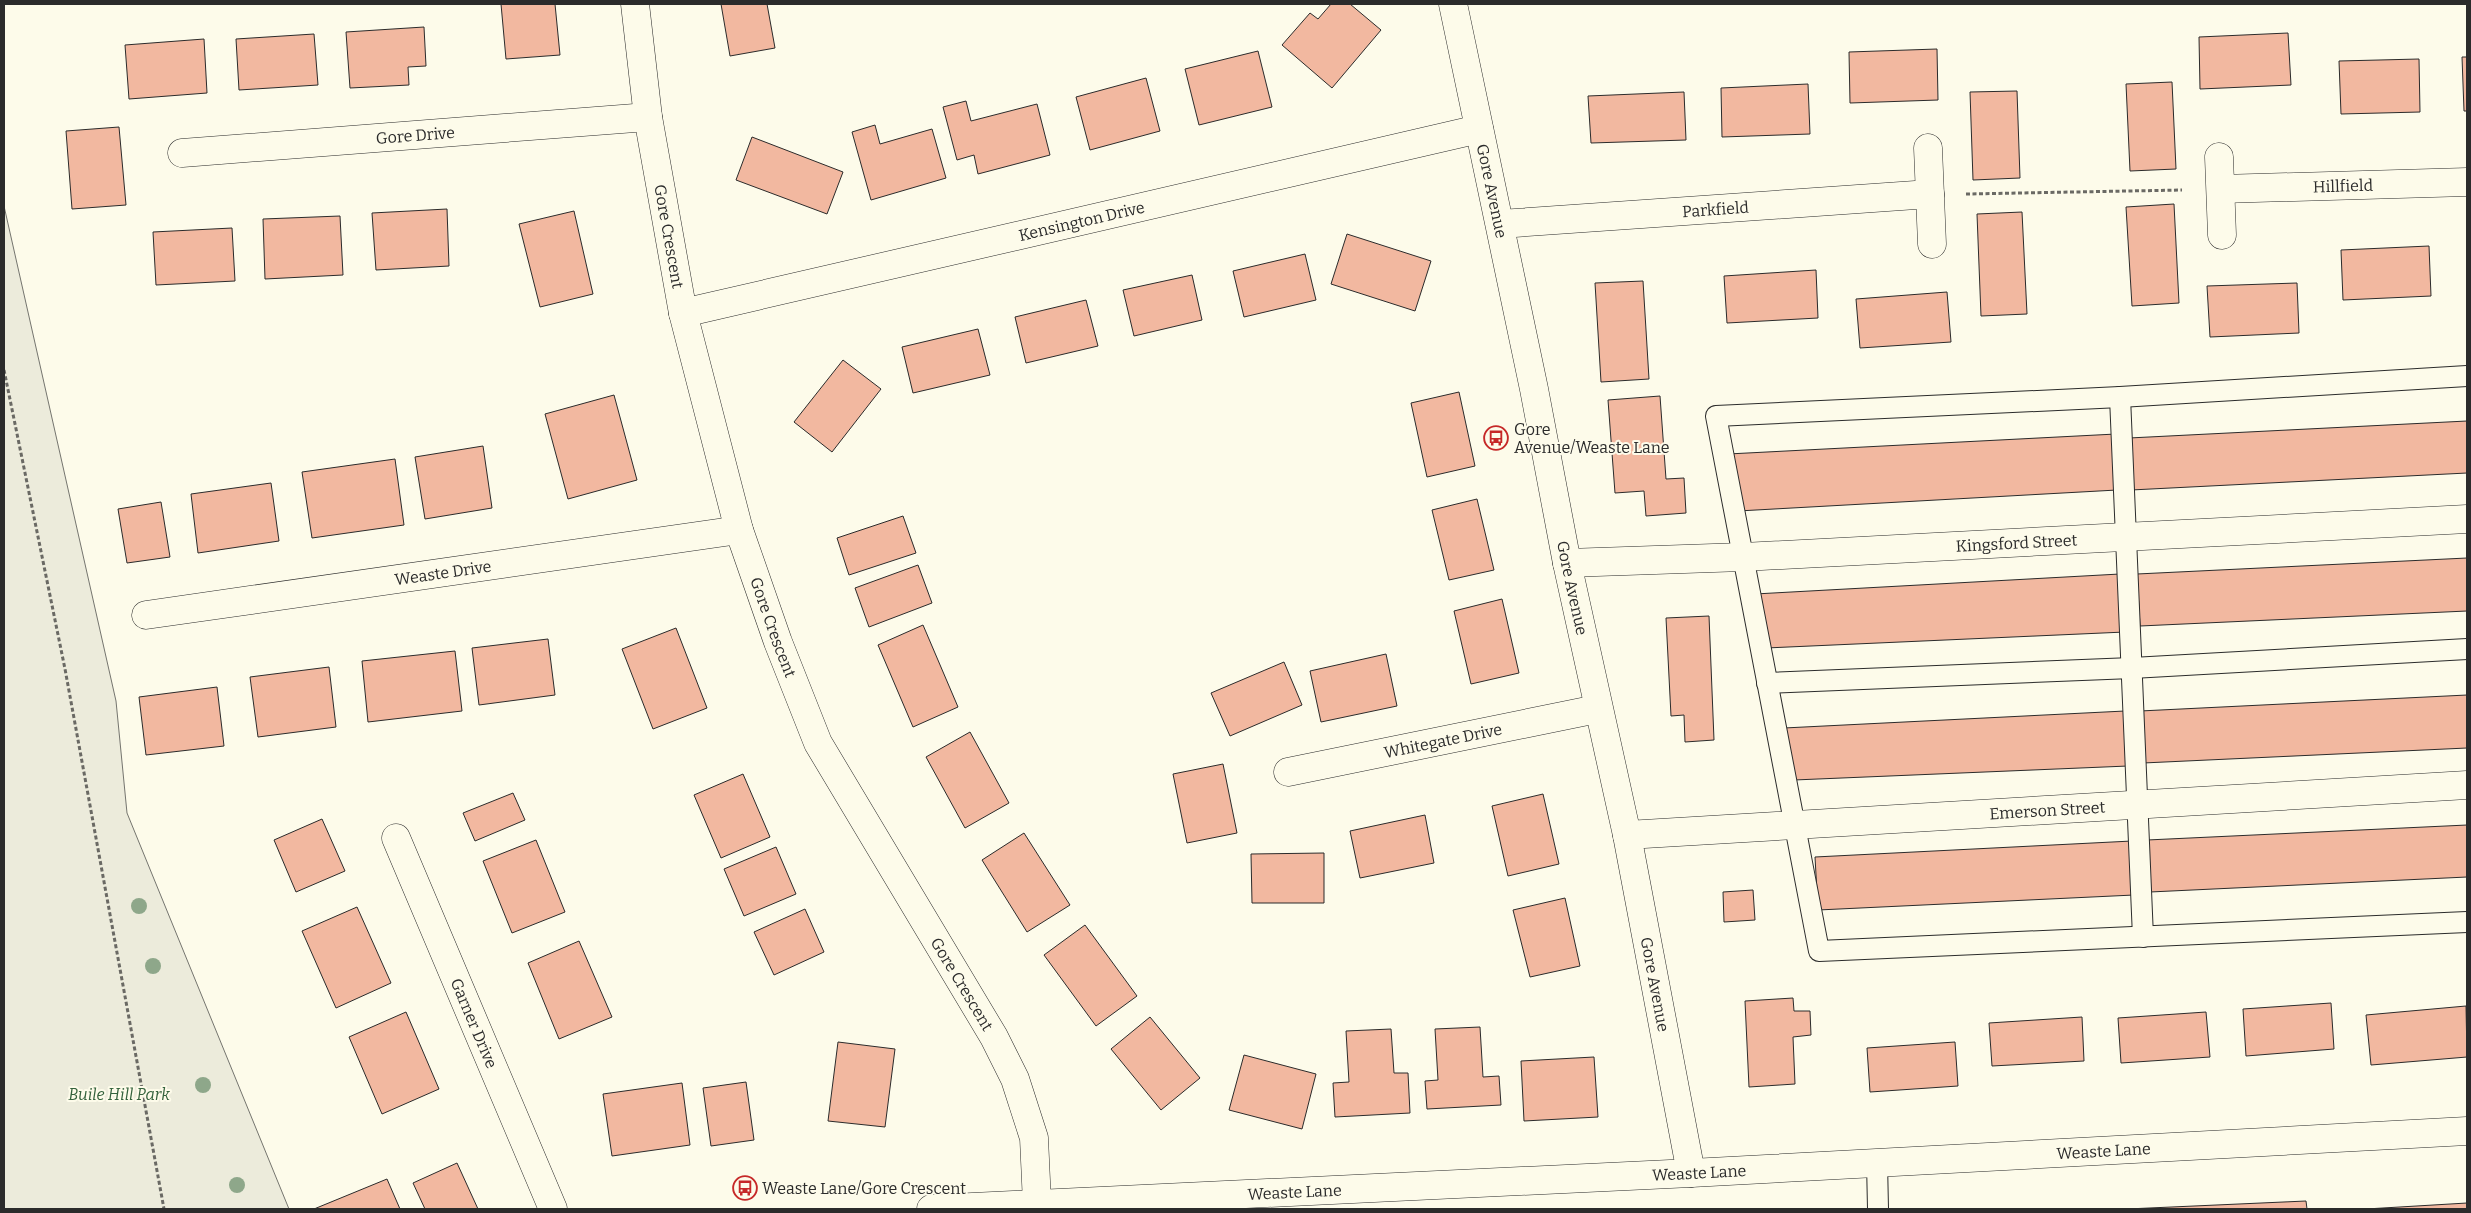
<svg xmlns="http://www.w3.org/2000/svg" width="2471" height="1213" viewBox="0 0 2471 1213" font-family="Bitter,serif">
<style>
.green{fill:#ecebdb;stroke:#74746e}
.building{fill:#f2b8a0;stroke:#2b2b2b}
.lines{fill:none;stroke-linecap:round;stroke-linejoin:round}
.lane-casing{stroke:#2b2b2b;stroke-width:22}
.street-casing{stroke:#2b2b2b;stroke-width:29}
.secondary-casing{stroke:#2b2b2b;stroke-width:29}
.path{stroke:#6a6964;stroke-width:3;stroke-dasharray:4 2.5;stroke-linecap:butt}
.lane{stroke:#fdfbea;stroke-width:20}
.street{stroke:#fdfbea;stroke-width:28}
.secondary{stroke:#fdfbea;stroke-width:28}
.tree{fill:#8ea78a}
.labels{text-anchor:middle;stroke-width:4;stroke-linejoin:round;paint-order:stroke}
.street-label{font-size:16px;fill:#2b2b2b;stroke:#fdfbea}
.poi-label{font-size:16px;fill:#2b2b2b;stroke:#fdfbea;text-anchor:start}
.park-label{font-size:16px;font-style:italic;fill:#34623c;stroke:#fdfbea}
</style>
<rect width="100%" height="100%" fill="#fdfbea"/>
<path class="green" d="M4 206 116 701 127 813 289 1209H4Z"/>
<g class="building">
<path d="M501 4H555L560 55 506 59Z"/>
<path d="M721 4H767L775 48 730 56Z"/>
<path d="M1331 4H1350L1381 30 1332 88 1282 45 1310 13 1318 19Z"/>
<path d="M424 27 426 66 408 67 409 85 350 88 346 32Z"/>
<path d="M2288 33 2291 85 2200 89 2199 37Z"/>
<path d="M314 34 318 85 239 90 236 39Z"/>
<path d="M204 39 207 93 129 99 125 45Z"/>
<path d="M1937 49 1938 100 1850 103 1849 52Z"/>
<path d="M1258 51 1272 107 1199 125 1185 69Z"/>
<path d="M2462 57H2467V111H2464Z"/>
<path d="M2419 59 2420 112 2341 114 2339 61Z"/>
<path d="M1146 78 1160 131 1090 150 1076 97Z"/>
<path d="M2172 82 2176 169 2130 171 2126 84Z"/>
<path d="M1808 84 1810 134 1722 137 1721 88Z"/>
<path d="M2017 91 2020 178 1973 180 1970 92Z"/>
<path d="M1684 92 1686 140 1591 143 1588 96Z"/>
<path d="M966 101 971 121 1037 104 1050 155 978 174 974 155 957 160 943 107Z"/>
<path d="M875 125 880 144 932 129 946 178 871 200 852 132Z"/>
<path d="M119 127 126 205 72 209 66 131Z"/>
<path d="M752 137 843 172 827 214 736 180Z"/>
<path d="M2174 204 2179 303 2132 306 2126 207Z"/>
<path d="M447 209 449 266 376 270 372 213Z"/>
<path d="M574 211 593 294 540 307 519 224Z"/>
<path d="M2022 212 2027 314 1981 316 1977 214Z"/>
<path d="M340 216 343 275 265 279 263 219Z"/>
<path d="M232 228 235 281 156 285 153 232Z"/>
<path d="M1347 234 1431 261 1415 311 1331 284Z"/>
<path d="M2429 246 2431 296 2343 300 2341 250Z"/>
<path d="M1305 254 1316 300 1244 317 1233 271Z"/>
<path d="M1816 270 1818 318 1727 323 1724 276Z"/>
<path d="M1192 275 1202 320 1134 336 1123 290Z"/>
<path d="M1643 281 1649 379 1601 382 1595 283Z"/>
<path d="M2297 283 2299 333 2210 337 2207 286Z"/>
<path d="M1947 292 1951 342 1860 348 1856 299Z"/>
<path d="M1086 300 1098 346 1026 363 1015 317Z"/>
<path d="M978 329 990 375 913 393 902 347Z"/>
<path d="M843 360 881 389 832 452 794 422Z"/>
<path d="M1459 392 1475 466 1427 477 1411 403Z"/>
<path d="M614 395 637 480 568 499 545 414Z"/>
<path d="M1660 396 1666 479 1684 478 1686 513 1646 516 1644 491 1615 493 1608 400Z"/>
<path d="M2467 421V473L2131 490 2129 438Z"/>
<path d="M2116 434 2117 490 1738 511 1728 454Z"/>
<path d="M483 446 492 508 425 519 415 457Z"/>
<path d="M395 459 404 525 312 538 302 472Z"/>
<path d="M271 483 279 541 198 553 191 494Z"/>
<path d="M1477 499 1494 570 1449 580 1432 510Z"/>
<path d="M161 502 170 557 127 563 118 509Z"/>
<path d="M903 516 916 553 849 575 837 538Z"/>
<path d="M2467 558V611L2140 626 2137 574Z"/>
<path d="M918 565 932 603 869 627 855 588Z"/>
<path d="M2120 574 2125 632 1766 648 1755 594Z"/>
<path d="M1502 599 1519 673 1471 684 1454 611Z"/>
<path d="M1709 616 1714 740 1685 742 1684 715 1671 716 1666 618Z"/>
<path d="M923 625 958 707 913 727 878 645Z"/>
<path d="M676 628 707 708 653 729 622 649Z"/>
<path d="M548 639 555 695 479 705 472 648Z"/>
<path d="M455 651 462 711 368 722 362 661Z"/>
<path d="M1386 654 1397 706 1321 722 1310 671Z"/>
<path d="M1284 662 1302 705 1230 736 1211 693Z"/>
<path d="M329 667 336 727 258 737 250 677Z"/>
<path d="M217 687 224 746 146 755 139 697Z"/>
<path d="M2467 695V748L2143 763 2140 711Z"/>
<path d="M2125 711 2128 766 1794 780 1784 728Z"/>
<path d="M970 732 1009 803 965 828 926 757Z"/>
<path d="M1223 764 1237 833 1187 843 1173 774Z"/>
<path d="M743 774 770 837 721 858 694 795Z"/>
<path d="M513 793 525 820 475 841 463 813Z"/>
<path d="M1543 794 1559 864 1508 876 1492 806Z"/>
<path d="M1425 815 1434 863 1360 878 1350 831Z"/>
<path d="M322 819 345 871 296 892 274 840Z"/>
<path d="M2467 825V877L2150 892 2147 840Z"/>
<path d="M1024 833 1070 905 1027 932 982 860Z"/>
<path d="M536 840 565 912 512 933 483 861Z"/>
<path d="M2132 841 2134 895 1818 910 1815 857Z"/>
<path d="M776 847 796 894 744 916 724 869Z"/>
<path d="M1324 853V903H1252L1251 854Z"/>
<path d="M1753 890 1755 920 1724 922 1723 892Z"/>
<path d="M1565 898 1580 966 1530 977 1513 910Z"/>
<path d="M357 907 391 983 336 1008 302 931Z"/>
<path d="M805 909 824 952 774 975 754 932Z"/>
<path d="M1085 925 1137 996 1096 1026 1044 955Z"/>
<path d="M579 941 612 1017 559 1039 528 963Z"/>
<path d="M1793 998 1794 1011H1810L1811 1035 1793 1037 1795 1084 1749 1087 1745 1001Z"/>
<path d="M2331 1003 2334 1049 2246 1056 2243 1009Z"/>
<path d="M2466 1006 2467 1057 2371 1065 2366 1015Z"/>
<path d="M406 1012 439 1089 382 1114 349 1037Z"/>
<path d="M2206 1012 2210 1057 2121 1063 2118 1018Z"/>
<path d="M1150 1017 1200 1078 1161 1110 1111 1049Z"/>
<path d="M2082 1017 2084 1061 1992 1066 1989 1023Z"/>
<path d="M1480 1027 1483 1077 1499 1076 1501 1105 1427 1109 1425 1081 1438 1080 1435 1029Z"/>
<path d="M1391 1029 1394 1073H1408L1410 1113 1335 1117 1333 1083 1349 1082 1346 1031Z"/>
<path d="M838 1042 895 1049 885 1127 828 1121Z"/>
<path d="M1955 1042 1958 1086 1870 1092 1867 1048Z"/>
<path d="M1244 1055 1316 1074 1302 1129 1229 1110Z"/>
<path d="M1594 1057 1598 1117 1524 1121 1521 1061Z"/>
<path d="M746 1082 754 1140 711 1146 703 1088Z"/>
<path d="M682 1083 690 1145 612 1156 603 1094Z"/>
<path d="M457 1163 478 1209H425L413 1183Z"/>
<path d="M387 1179 400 1209H314Z"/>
<path d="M2306 1201 2307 1209H2127Z"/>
<path d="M2467 1203V1209H2366Z"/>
</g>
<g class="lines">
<g class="lane-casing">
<g id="lane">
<path d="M2467 376 2120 397 1716 416 1819 951 2467 922"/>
<path d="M2120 397 2143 937"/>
<path d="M1767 683 2132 668 2467 649"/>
<path d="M1877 1162 1878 1209"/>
</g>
</g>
<g class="street-casing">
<g id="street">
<path id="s1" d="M635 4 648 117 683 313 739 530 778 642 818 743 994 1037 1015 1079 1034 1138 1037 1203"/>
<path id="s2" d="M1453 4 1534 389 1567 563 1627 835 1691 1173"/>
<path d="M1928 148 1932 244"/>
<path id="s3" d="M182 153 648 117"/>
<path d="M2219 157 2222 235"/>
<path id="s4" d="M2221 189 2467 182"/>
<path id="s5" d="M1500 224 1930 194"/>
<path id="s6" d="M683 313 1479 129"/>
<path id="s7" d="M1567 563 1743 557 2467 519"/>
<path id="s8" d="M146 615 739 530"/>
<path id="s9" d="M1288 772 1597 709"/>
<path id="s10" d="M1627 835 2467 785"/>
<path id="s11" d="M396 838 553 1209"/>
</g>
</g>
<g class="secondary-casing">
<g id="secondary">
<path id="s12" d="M931 1209 1691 1173 2467 1131"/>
</g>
</g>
<g class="path">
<path d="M1966 194 2182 190"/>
<path d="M4 370 65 669 164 1209"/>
</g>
<use href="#lane" class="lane"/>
<use href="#street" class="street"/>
<use href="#secondary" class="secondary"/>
</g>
<g class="tree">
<circle cx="139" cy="906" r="8"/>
<circle cx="153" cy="966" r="8"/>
<circle cx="203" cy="1085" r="8"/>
<circle cx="237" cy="1185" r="8"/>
</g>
<defs>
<g id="bus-ring" transform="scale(1.25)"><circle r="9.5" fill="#fdfbea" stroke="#c62828" stroke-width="1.5"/><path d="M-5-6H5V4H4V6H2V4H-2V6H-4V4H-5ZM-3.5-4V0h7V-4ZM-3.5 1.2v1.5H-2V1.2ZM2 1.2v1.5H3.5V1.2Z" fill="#c62828"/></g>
</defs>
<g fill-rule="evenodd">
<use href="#bus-ring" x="1496" y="438"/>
<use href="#bus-ring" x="745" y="1188"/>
</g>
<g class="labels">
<g class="street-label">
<text dy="6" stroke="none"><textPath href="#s3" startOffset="234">Gore Drive</textPath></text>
<text dy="6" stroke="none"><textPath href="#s4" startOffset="122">Hillfield</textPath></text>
<text dy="6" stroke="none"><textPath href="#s2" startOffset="191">Gore Avenue</textPath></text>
<text dy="6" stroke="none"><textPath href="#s5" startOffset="216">Parkfield</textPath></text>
<text dy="6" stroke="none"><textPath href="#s6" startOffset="409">Kensington Drive</textPath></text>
<text dy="6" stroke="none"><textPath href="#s1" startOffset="235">Gore Crescent</textPath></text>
<text dy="6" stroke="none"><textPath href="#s7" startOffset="450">Kingsford Street</textPath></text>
<text dy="6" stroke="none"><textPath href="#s8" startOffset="300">Weaste Drive</textPath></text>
<text dy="6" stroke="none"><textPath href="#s2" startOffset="596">Gore Avenue</textPath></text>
<text dy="6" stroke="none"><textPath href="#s1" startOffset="640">Gore Crescent</textPath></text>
<text dy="6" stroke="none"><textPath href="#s9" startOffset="158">Whitegate Drive</textPath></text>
<text dy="6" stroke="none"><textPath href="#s10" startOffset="421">Emerson Street</textPath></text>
<text dy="6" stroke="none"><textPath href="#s1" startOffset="1045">Gore Crescent</textPath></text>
<text dy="6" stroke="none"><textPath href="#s2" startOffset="1001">Gore Avenue</textPath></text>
<text dy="6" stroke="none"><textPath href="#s11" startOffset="201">Garner Drive</textPath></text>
<text dy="6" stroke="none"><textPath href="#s12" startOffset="1174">Weaste Lane</textPath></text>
<text dy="6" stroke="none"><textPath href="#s12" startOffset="769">Weaste Lane</textPath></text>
<text dy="6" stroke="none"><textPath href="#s12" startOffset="364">Weaste Lane</textPath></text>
</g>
<g class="poi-label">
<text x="1514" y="435">Gore<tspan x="1514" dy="18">Avenue/Weaste Lane</tspan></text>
<text x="762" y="1194">Weaste Lane/Gore Crescent</text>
</g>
<g class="park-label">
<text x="119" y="1100">Buile Hill Park</text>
</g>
</g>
<rect width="2471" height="1213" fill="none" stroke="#2b2b2b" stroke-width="10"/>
</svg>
